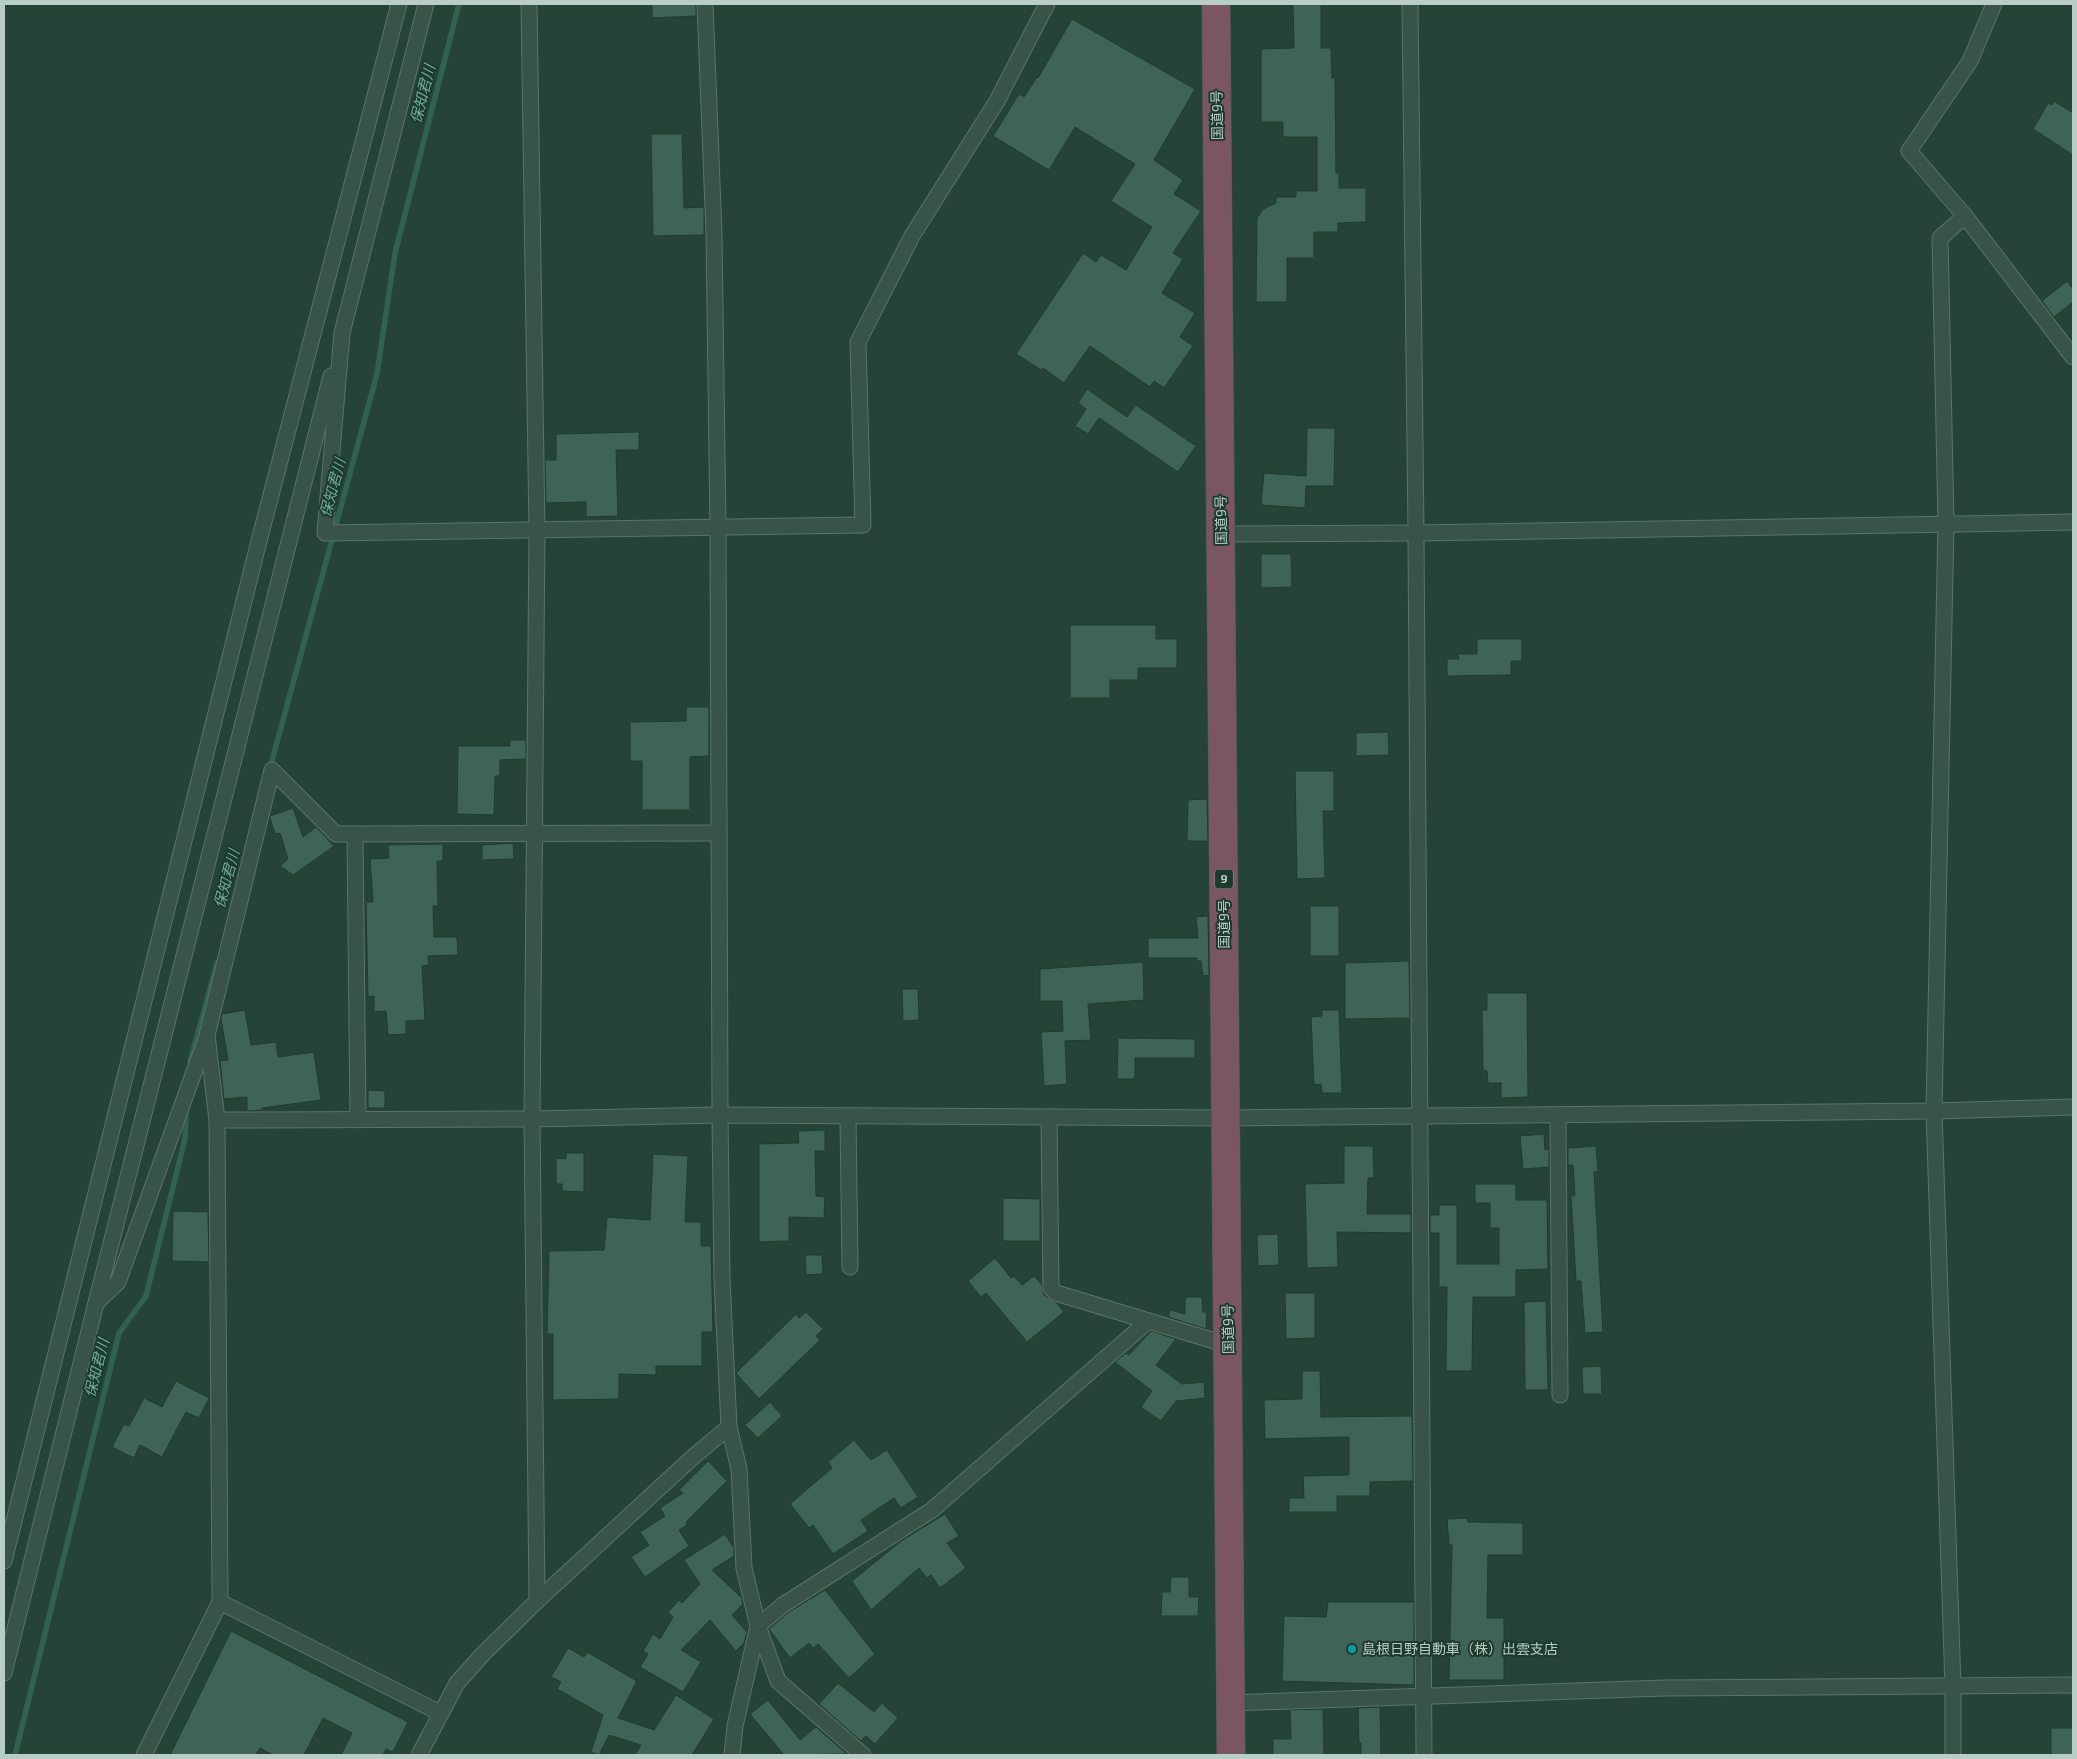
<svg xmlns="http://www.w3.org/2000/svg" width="2077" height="1759" viewBox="0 0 2077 1759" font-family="'Exo 2','Noto Sans JP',sans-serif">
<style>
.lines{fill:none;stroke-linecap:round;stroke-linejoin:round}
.stream{stroke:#30634f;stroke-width:5.5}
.building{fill:#406357;stroke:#203b30}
.street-casing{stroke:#5b746a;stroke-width:17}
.highway-casing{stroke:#476157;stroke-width:29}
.street{stroke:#395349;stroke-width:15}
.highway{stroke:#7a5663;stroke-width:28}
.culture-dot{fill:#0f9aa8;stroke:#1e392e;stroke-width:2}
.labels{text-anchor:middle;stroke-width:4;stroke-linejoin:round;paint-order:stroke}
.shield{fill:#1e392e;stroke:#89a198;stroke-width:1}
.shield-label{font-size:12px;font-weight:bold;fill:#b7cdc5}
.street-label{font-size:14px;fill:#b7cdc5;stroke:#1e392e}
.poi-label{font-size:14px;fill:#b7cdc5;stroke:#1e392e;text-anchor:start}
.water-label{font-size:15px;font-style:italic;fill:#6dae94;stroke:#1e392e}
</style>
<rect width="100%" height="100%" fill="#254437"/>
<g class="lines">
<g class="stream">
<path d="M270 768 377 374 395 253 459 4"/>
<path d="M190 1062 217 963"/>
<path d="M15 1755 119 1333 146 1296 185 1139 186 1111"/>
</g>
</g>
<g class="building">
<path d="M652 4H696V16L652 18Z"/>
<path d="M1293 4H1321V48H1331L1332 78H1335L1336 173H1339V188H1366V222L1338 223V232H1314V258H1287V302H1256L1257 218 1263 209 1276 203V197H1296V191H1317V137H1283V122H1261V49L1294 48Z"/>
<path d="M1072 19 1195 89 1154 160 1183 180 1174 194 1201 211 1173 253 1183 259 1162 293 1195 313 1180 337 1193 346 1164 388 1154 381 1150 387 1090 346 1064 383 1043 368 1041 370 1016 354 1083 253 1096 262 1101 255 1126 270 1152 227 1111 201 1135 164 1075 127 1049 170 993 136 1019 94 1024 97 1037 77 1038 78Z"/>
<path d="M2054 101 2073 113V155L2033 129 2048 103 2052 105Z"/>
<path d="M651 134H682L684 208 704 207V235L653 236Z"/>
<path d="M2067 281 2073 289V302L2054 317 2042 301Z"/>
<path d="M1087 389 1127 417 1136 405 1196 446 1178 472 1099 418 1088 434 1075 426 1086 409 1078 403Z"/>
<path d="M1307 428H1335L1334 486H1306L1305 508 1261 505 1264 473 1306 476Z"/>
<path d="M639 432V450H616L618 516 586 517V502L546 503 545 460H556V434Z"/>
<path d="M1261 554H1291L1292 587 1261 588Z"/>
<path d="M1070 625H1156V639H1177V668H1138V680H1110V698H1070Z"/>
<path d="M1477 639H1522V661H1511V675L1447 676V659H1459L1458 654H1477Z"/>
<path d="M686 707H709V756L690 757V810H642V761H630V722L686 721Z"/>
<path d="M1388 732 1389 755 1356 756V733Z"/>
<path d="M510 740H526V759L500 760V776H495L494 815 457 814 458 746H510Z"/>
<path d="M1295 771H1334V811H1323L1325 878 1297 879Z"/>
<path d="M1207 799 1208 841H1187L1188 800Z"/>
<path d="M293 808 303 837 316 827 334 846 293 875 280 866 288 859 280 833 275 834 270 818V816Z"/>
<path d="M513 843 514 859 482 860V845Z"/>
<path d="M443 844V861H437L438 906H433L434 937H457L458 955 428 956 429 965 422 966 425 1020 406 1021V1034L388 1035 386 1011 374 1012V996L368 997 366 902H373L370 859 389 858 388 845Z"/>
<rect x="1310" y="906" width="29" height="50"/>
<path d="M1208 916 1209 975 1203 976 1201 961H1197V958H1148V938H1198L1196 917Z"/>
<path d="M1409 961 1410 1018 1345 1019V963Z"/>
<path d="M1143 962 1144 1000 1088 1004 1091 1040 1065 1041 1067 1084 1044 1086 1041 1032 1063 1031 1062 1001H1040V969Z"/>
<path d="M902 989H918L919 1020 903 1021Z"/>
<path d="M1487 993H1527L1528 1097 1501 1098V1083H1488L1487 1071 1483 1070 1482 1010H1487Z"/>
<path d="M245 1010 251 1045 276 1042 278 1057 314 1052 321 1100 262 1108V1110L247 1111V1097L224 1099 220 1061 228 1060 221 1019 222 1014Z"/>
<path d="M1322 1010H1339L1342 1093H1322L1321 1084 1314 1085 1311 1017 1322 1016Z"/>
<path d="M1118 1038 1195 1039V1058H1135V1079H1117Z"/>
<path d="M368 1090 385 1091V1108H368Z"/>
<path d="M825 1130V1151H815L816 1196 825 1197 824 1218 789 1217V1241L759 1242V1144L799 1143 798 1131Z"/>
<path d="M1544 1134 1545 1150 1549 1149V1167L1523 1169 1520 1136Z"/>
<path d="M1344 1146H1373L1374 1178H1368L1367 1214H1411V1233L1337 1232 1338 1267 1307 1268 1305 1184 1344 1183Z"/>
<path d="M1596 1146 1598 1172H1594L1603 1332 1585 1333 1581 1281H1576L1571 1196 1575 1195 1573 1165H1568V1148Z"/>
<path d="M566 1153H584V1192L562 1191V1184H556V1158L566 1159Z"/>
<path d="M653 1154 688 1156 685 1222H701V1246H711L713 1332H702V1366H656V1375L619 1374V1399L553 1400V1334H547L549 1251 604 1250 607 1217 650 1220Z"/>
<path d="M1475 1184H1516V1200H1547L1548 1269 1516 1270V1297H1473L1472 1371H1446L1447 1287H1439V1233H1430V1215H1439V1205H1457V1264H1499V1228H1490V1203H1475Z"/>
<path d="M1003 1198 1040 1199V1241H1003Z"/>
<path d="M173 1211 208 1212 209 1262 172 1261Z"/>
<path d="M1278 1234 1279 1265 1258 1266 1257 1235Z"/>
<path d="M805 1255H822L823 1274 806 1275Z"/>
<path d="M995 1258 1011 1278 1014 1276 1022 1285 1034 1276 1042 1285 1044 1295 1057 1303 1064 1312 1027 1342 986 1293 981 1297 968 1281Z"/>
<path d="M1285 1293H1315V1338L1286 1339Z"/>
<path d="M1185 1297H1202L1203 1312H1207L1206 1329 1168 1317 1170 1310 1185 1314Z"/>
<path d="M1546 1301 1548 1390H1525L1524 1302Z"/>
<path d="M806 1312 823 1329 816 1336 820 1340 759 1399 736 1373 796 1314 799 1318Z"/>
<path d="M1151 1331 1176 1339 1156 1365 1182 1384 1204 1382 1205 1398 1176 1401 1161 1421 1141 1407 1152 1391 1115 1362 1126 1353 1129 1355Z"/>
<path d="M1601 1366 1602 1394H1583L1582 1367Z"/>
<path d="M1302 1371H1320L1321 1417 1412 1416 1413 1481 1370 1482V1496H1337V1512H1289V1498H1304L1303 1476 1349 1475V1437L1265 1439 1264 1400 1302 1399Z"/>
<path d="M176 1381 209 1398 199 1418 186 1412 162 1457 140 1445 134 1458 112 1447 124 1424 129 1426 144 1398 162 1407Z"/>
<path d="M770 1402 782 1416 758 1438 745 1425Z"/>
<path d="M854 1440 871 1460 887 1450 918 1497 901 1508 894 1498 861 1520 868 1531 833 1554 813 1525 809 1528 790 1504 832 1468 828 1462Z"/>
<path d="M708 1461 727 1481 686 1522 687 1525 679 1530 689 1546 645 1577 631 1557 649 1545 640 1532 665 1516 660 1508 683 1493 679 1490Z"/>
<path d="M945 1514 959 1536 947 1543 966 1568 940 1588 931 1575 927 1578 919 1568 871 1610 852 1581 901 1541Z"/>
<path d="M1467 1518 1468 1522 1523 1523V1555H1488L1487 1618H1504V1680H1449L1452 1545H1449L1447 1519Z"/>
<path d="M725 1534 734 1548V1556L712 1570 742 1598 743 1604 732 1615 747 1632 744 1643 736 1651 710 1620 681 1650 701 1662 683 1692 640 1667 648 1654 643 1651 653 1634 660 1639 673 1617 668 1612 679 1600 682 1603 700 1584 684 1560Z"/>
<path d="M1171 1577H1189V1597H1199L1198 1616H1161L1162 1592H1170Z"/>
<path d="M825 1590 875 1654 849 1678 818 1644 813 1648 809 1643 790 1658 769 1629 789 1612Z"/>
<path d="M1328 1602H1414V1685L1282 1681 1284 1616 1326 1617Z"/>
<path d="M231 1631 408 1722 393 1752 386 1749 383 1755H341L352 1733 323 1718 304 1755H273L260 1748 256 1755H170Z"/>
<path d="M568 1648 584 1657 587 1652 637 1681 618 1718 654 1730 676 1695 714 1719 692 1755H635L641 1745 609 1735 599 1755 591 1752 603 1715 557 1689 561 1682 551 1677Z"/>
<path d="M838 1683 874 1712 882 1703 898 1718 875 1744 866 1736 861 1741 819 1704Z"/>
<path d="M768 1700 800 1740 816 1727 847 1754 784 1755 750 1714Z"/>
<path d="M1380 1707 1381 1755H1361V1743H1359L1358 1708Z"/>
<path d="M1323 1709 1324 1755H1273V1739H1291L1290 1710Z"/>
<rect x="2051" y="1728" width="22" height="27"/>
</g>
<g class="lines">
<g class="street-casing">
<g id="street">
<path d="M426 4 342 333 325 533 863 525 858 342 912 236 997 101 1047 4"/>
<path d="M529 4 537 531 532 1119 537 1601"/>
<path d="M705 4 714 234 718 529 720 1115 722 1279 729 1427 739 1469 744 1568 758 1626 778 1681 863 1755"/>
<path d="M1410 4 1416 533 1424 1755"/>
<path d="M1994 4 1970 61 1909 151 1965 216 2073 357"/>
<path d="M1221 534 1416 533 2073 522"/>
<path d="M355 834 358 1119"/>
<path d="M206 1039 118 1282 96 1303 331 376"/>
<path d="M1558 1115 1560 1395"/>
<path d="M848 1117 850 1267"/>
<path d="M1049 1117 1051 1288 1056 1293 1228 1345"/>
<path d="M217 1120 532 1119 720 1115 1226 1118 1934 1111 2073 1107"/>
<path d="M4 1561 259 541 399 4"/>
<path d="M220 1602 440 1713"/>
<path d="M4 1673 96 1303"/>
<path d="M1230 1703 1665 1688 2073 1685"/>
<path d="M144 1755 220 1602 217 1120 207 1035 272 770 336 834 718 833"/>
<path d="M419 1755 457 1683 482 1655 537 1601 693 1457 729 1427"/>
<path d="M732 1755 735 1726 758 1626 783 1605 932 1510 1147 1322"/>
<path d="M1953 1755V1687L1934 1111 1946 523 1940 238 1965 216"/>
</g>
</g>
<g class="highway-casing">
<path id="highway" d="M1216 4 1231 1755"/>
</g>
<use href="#street" class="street"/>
<use href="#highway" class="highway"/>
</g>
<circle class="culture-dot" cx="1352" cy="1649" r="5"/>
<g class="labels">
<rect class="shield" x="1215" y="869.5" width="18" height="19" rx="4"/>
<g class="shield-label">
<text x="1224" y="883">9</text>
</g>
<g class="street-label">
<text transform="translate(1217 115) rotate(-91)" y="5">国道9号</text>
<text transform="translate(1221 520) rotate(-91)" y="5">国道9号</text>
<text transform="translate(1224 924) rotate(-90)" y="5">国道9号</text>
<text transform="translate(1228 1329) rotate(-91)" y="5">国道9号</text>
</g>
<g class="poi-label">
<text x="1362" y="1654">島根日野自動車（株）出雲支店</text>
</g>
<g class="water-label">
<text transform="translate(423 94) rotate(-76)" y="5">保知君川</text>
<text transform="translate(333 488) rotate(-75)" y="5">保知君川</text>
<text transform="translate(227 879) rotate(-75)" y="5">保知君川</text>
<text transform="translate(97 1368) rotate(-76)" y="5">保知君川</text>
</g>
</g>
<rect width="2077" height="1759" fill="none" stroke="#b7cdc5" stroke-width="10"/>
</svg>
